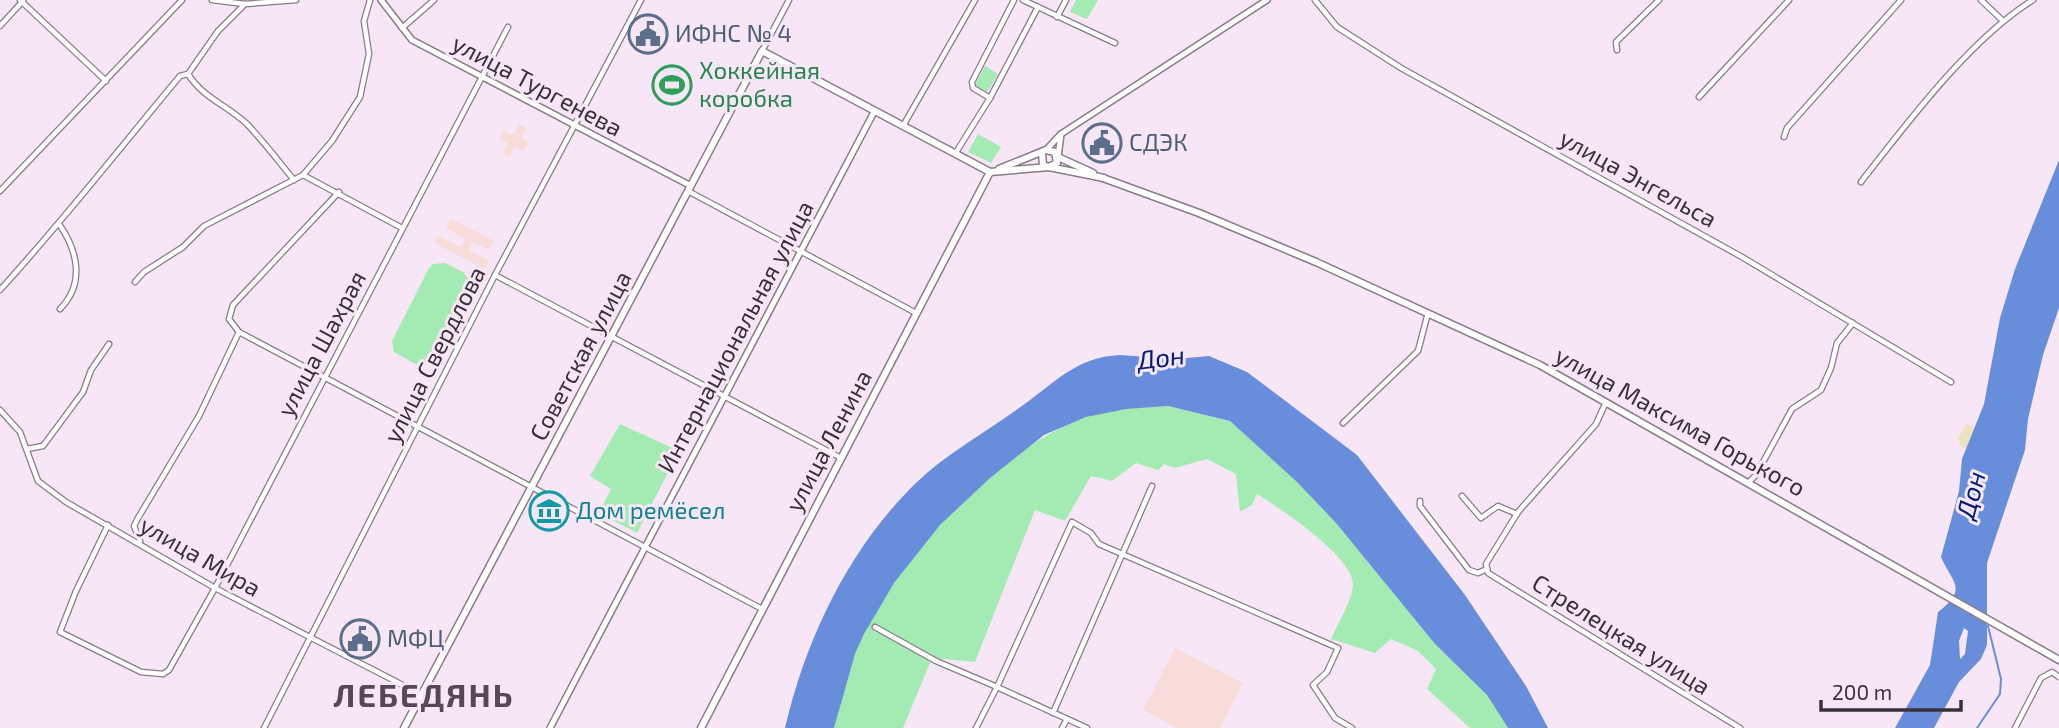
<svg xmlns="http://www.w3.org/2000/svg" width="2059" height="728" viewBox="0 0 2059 728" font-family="'Exo 2',sans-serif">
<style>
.education{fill:#f7dcda}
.green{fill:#a4ebb3}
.sand{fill:#ede3be}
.water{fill:#688edb;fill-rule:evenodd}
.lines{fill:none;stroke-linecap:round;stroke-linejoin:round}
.stream{stroke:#688edb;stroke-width:2}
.minor-casing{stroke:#897b88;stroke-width:7}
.tertiary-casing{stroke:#897b88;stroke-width:8}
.secondary-casing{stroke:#897b88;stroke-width:9}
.minor{stroke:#fff;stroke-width:4.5}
.tertiary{stroke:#fff;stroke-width:5}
.secondary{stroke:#fff;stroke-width:6}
.labels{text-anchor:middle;stroke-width:6;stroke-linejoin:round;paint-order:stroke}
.service-label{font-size:24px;fill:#4e5e75;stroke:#f7e7f6;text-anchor:start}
.leisure-label{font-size:24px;fill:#27864d;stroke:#f7e7f6;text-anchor:start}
.street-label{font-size:24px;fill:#383238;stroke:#f7e7f6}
.culture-label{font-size:24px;fill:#0d838f;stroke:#f7e7f6;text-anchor:start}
.water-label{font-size:26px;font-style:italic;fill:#021d76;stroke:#f7e7f6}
.district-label{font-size:32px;font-weight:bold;letter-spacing:2px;fill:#564955;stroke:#f7e7f6}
</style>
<rect width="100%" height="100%" fill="#f7e7f6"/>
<g class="education">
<path d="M519 125 526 128 522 138 528 141 524 151 514 147 509 157 503 154 507 143 499 139 503 131 514 135Z"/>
<path d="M451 219 494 241 489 250 473 242 469 250 489 261 485 269 434 243 438 236 461 247 465 238 446 228Z"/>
<path d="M1175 648 1243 683 1220 728H1177L1143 710Z"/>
</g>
<g class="green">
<path d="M1076 0H1098L1087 19 1070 12Z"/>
<path d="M985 66 998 74 987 92 975 85Z"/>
<path d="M663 70 689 83 690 88 684 99 654 84 658 71Z"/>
<path d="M978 134 1001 147 991 163 968 152Z"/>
<path d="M445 263 463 272 469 280C471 298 447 348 432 360 428 364 423 364 417 365L394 352 392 341 429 268 433 264Z"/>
<path d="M1168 406 1230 421 1297 482 1336 523 1435 644 1487 695 1508 728H1470L1427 689 1436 669 1418 651 1391 639 1375 653 1331 639C1337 626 1354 596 1353 584 1353 557 1280 508 1257 494L1252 505 1240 512 1236 474 1207 459 1175 468 1164 464 1158 470 1136 463 1112 481 1091 476 1065 521 1035 510 975 662 932 658 903 728H834C841 703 846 675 856 651 896 561 990 453 1084 418 1110 408 1141 408 1168 406Z"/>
<path d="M620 424 679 451 637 533 599 513 611 489 590 476Z"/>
</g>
<path class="sand" d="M1967 424 1976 429 1969 449 1961 447 1958 438Z"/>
<g class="water">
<path d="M2059 160V308L2043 355 2028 419 2025 450 1987 563V645L1981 659 1959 682 1934 728H1895L1930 665 1938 612C1969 588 1952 583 1941 557L1959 491 1962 459 1984 404 2000 318 2015 269ZM1964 628 1968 631 1965 654 1960 659 1959 641Z"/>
<path d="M1120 355 1176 359 1209 356 1247 372 1357 455 1465 595 1526 686 1548 728H1508L1487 695 1435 644 1336 523 1297 482 1230 421 1168 406 1126 409 1086 417 1044 435 990 478 940 525 894 583 864 634 855 654 834 728H785C806 638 849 548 916 483 947 453 985 433 1019 408 1054 384 1075 357 1120 355Z"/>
</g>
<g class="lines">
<path class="stream" d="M1977 728 2000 694 2001 679 1988 626"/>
<g class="minor-casing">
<g id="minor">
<path d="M20 0 106 81"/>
<path d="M212 0 245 4 296 0"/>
<path d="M1023 0 1115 43"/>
<path d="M1315 0 1337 27 1401 68 1742 257 1951 382"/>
<path d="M1981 0 2002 20"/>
<path d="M1057 17 1066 0"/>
<path d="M0 26 23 1"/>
<path d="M402 28 434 0"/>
<path d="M1617 50 1616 42 1659 0"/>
<path d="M762 51 789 0"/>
<path d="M188 74C204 99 227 105 247 124 264 142 279 162 294 180"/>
<path d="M1699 97 1789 0"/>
<path d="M990 98 973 88 972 82 1014 0"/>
<path d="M903 126 975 0"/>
<path d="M1784 137 1787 128 1901 0"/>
<path d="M955 154 990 98 1038 7"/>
<path d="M303 175 402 228"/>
<path d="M1861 182C1907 123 1970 39 2033 0"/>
<path d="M0 191 182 0"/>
<path d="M688 191 916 313"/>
<path d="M339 192 233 305 229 319 239 332 762 609"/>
<path d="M59 224C78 251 85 284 60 309"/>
<path d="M495 275 841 458"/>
<path d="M135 282 144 272 183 247 204 226 303 175 332 141 360 97 369 54 364 21 370 0"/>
<path d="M0 290C63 221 120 148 180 76L188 74 218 31 245 4"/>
<path d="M1606 402 1596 424 1518 512 1486 564 1488 573 1740 728"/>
<path d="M0 410 20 432 38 481 66 502 215 588 422 695"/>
<path d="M1343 423 1418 351 1428 313"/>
<path d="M27 449 43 446 83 392 91 370 109 344"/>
<path d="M1748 483 1756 475 1792 409 1821 390 1831 368 1837 343 1853 323"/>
<path d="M1462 496 1481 518 1498 506 1517 514"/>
<path d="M1420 501V506L1469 570 1478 573 1487 569"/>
<path d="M108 525 76 591 60 632 141 672 163 674 169 670 215 588 508 27"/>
<path d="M140 541 134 526 138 518 199 416 239 332"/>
<path d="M875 627 936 661 997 687 1072 522 1091 533 1099 544 1338 648 1327 672 1313 685 1335 718 1352 728"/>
<path d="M1053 713 1152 486"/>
<path d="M264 728 495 275 641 0"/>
<path d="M976 728 997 687 1087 728"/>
<path d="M1062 728 1067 719"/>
<path d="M2015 728 2041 678 2052 672 2059 677"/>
</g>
</g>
<g class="tertiary-casing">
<g id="tertiary">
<path d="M381 0 412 40 691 186"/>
<path d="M1046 150 1061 134 1267 0"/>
<path d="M1058 157 1061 134"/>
<path d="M550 728 874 112"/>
</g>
</g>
<g class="secondary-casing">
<g id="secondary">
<path d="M1058 157 1093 173"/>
<path d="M999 169 1046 150 1055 152 1057 163 1049 167 1043 165 1042 153"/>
<path d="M1103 178 1199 213 1316 262 1540 365 2059 660"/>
<path d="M404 728 762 51 990 172 1049 167 1104 178"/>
<path d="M701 728 990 172"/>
</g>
</g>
<use href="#minor" class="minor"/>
<use href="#tertiary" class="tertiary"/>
<use href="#secondary" class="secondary"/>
</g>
<defs>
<g id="civic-ring" transform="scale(2.0125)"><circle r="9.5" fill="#f7e7f6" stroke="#5c6f8a" stroke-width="1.5"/><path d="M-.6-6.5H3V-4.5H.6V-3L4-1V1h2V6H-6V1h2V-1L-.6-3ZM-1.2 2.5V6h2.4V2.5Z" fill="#5c6f8a"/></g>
<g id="stadium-ring" transform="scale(2.0125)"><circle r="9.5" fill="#f7e7f6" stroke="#2e9e5b" stroke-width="1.5"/><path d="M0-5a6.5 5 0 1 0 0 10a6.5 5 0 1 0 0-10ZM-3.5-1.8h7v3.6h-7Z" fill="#2e9e5b"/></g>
<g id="museum-ring" transform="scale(2.0125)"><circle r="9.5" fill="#f7e7f6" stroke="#0f9aa8" stroke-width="1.5"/><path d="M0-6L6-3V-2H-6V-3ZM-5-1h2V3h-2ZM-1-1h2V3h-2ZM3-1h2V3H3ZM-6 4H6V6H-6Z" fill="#0f9aa8"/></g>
</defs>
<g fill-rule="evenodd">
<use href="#civic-ring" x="648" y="34"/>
<use href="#stadium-ring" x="672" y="85"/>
<use href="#civic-ring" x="1102" y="143"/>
<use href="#museum-ring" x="549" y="511"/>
<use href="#civic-ring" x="360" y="639"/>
</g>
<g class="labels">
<g class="service-label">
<text x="675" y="42">ИФНС № 4</text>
<text x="1129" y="151">СДЭК</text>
<text x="387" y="647">МФЦ</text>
</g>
<g class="leisure-label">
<text x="699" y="79">Хоккейная<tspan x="699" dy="28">коробка</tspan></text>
</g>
<g class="street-label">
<text transform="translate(537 86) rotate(28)" y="8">улица Тургенева</text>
<text transform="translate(1638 179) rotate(29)" y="8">улица Энгельса</text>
<text transform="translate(736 337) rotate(-62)" y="8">Интернациональная улица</text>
<text transform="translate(322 344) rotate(-62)" y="8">улица Шахрая</text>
<text transform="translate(435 355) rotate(-63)" y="8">улица Свердлова</text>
<text transform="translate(581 356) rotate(-62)" y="8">Советская улица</text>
<text transform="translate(1680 422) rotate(29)" y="8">улица Максима Горького</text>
<text transform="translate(829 441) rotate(-62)" y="8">улица Ленина</text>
<text transform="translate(200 557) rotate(30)" y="8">улица Мира</text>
<text transform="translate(1621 635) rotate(32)" y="8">Стрелецкая улица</text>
</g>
<g class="culture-label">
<text x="576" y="519">Дом ремёсел</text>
</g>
<g class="water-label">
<text transform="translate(1161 358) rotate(-7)" y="9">Дон</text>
<text transform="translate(1971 495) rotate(-75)" y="9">Дон</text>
</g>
<g class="district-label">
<text x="424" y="707">ЛЕБЕДЯНЬ</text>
</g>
</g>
<path d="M1821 700v10h140v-10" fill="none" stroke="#383238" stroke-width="3.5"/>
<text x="1832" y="700" font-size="21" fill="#383238" stroke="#f7e7f6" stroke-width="5" paint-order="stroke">200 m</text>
</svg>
